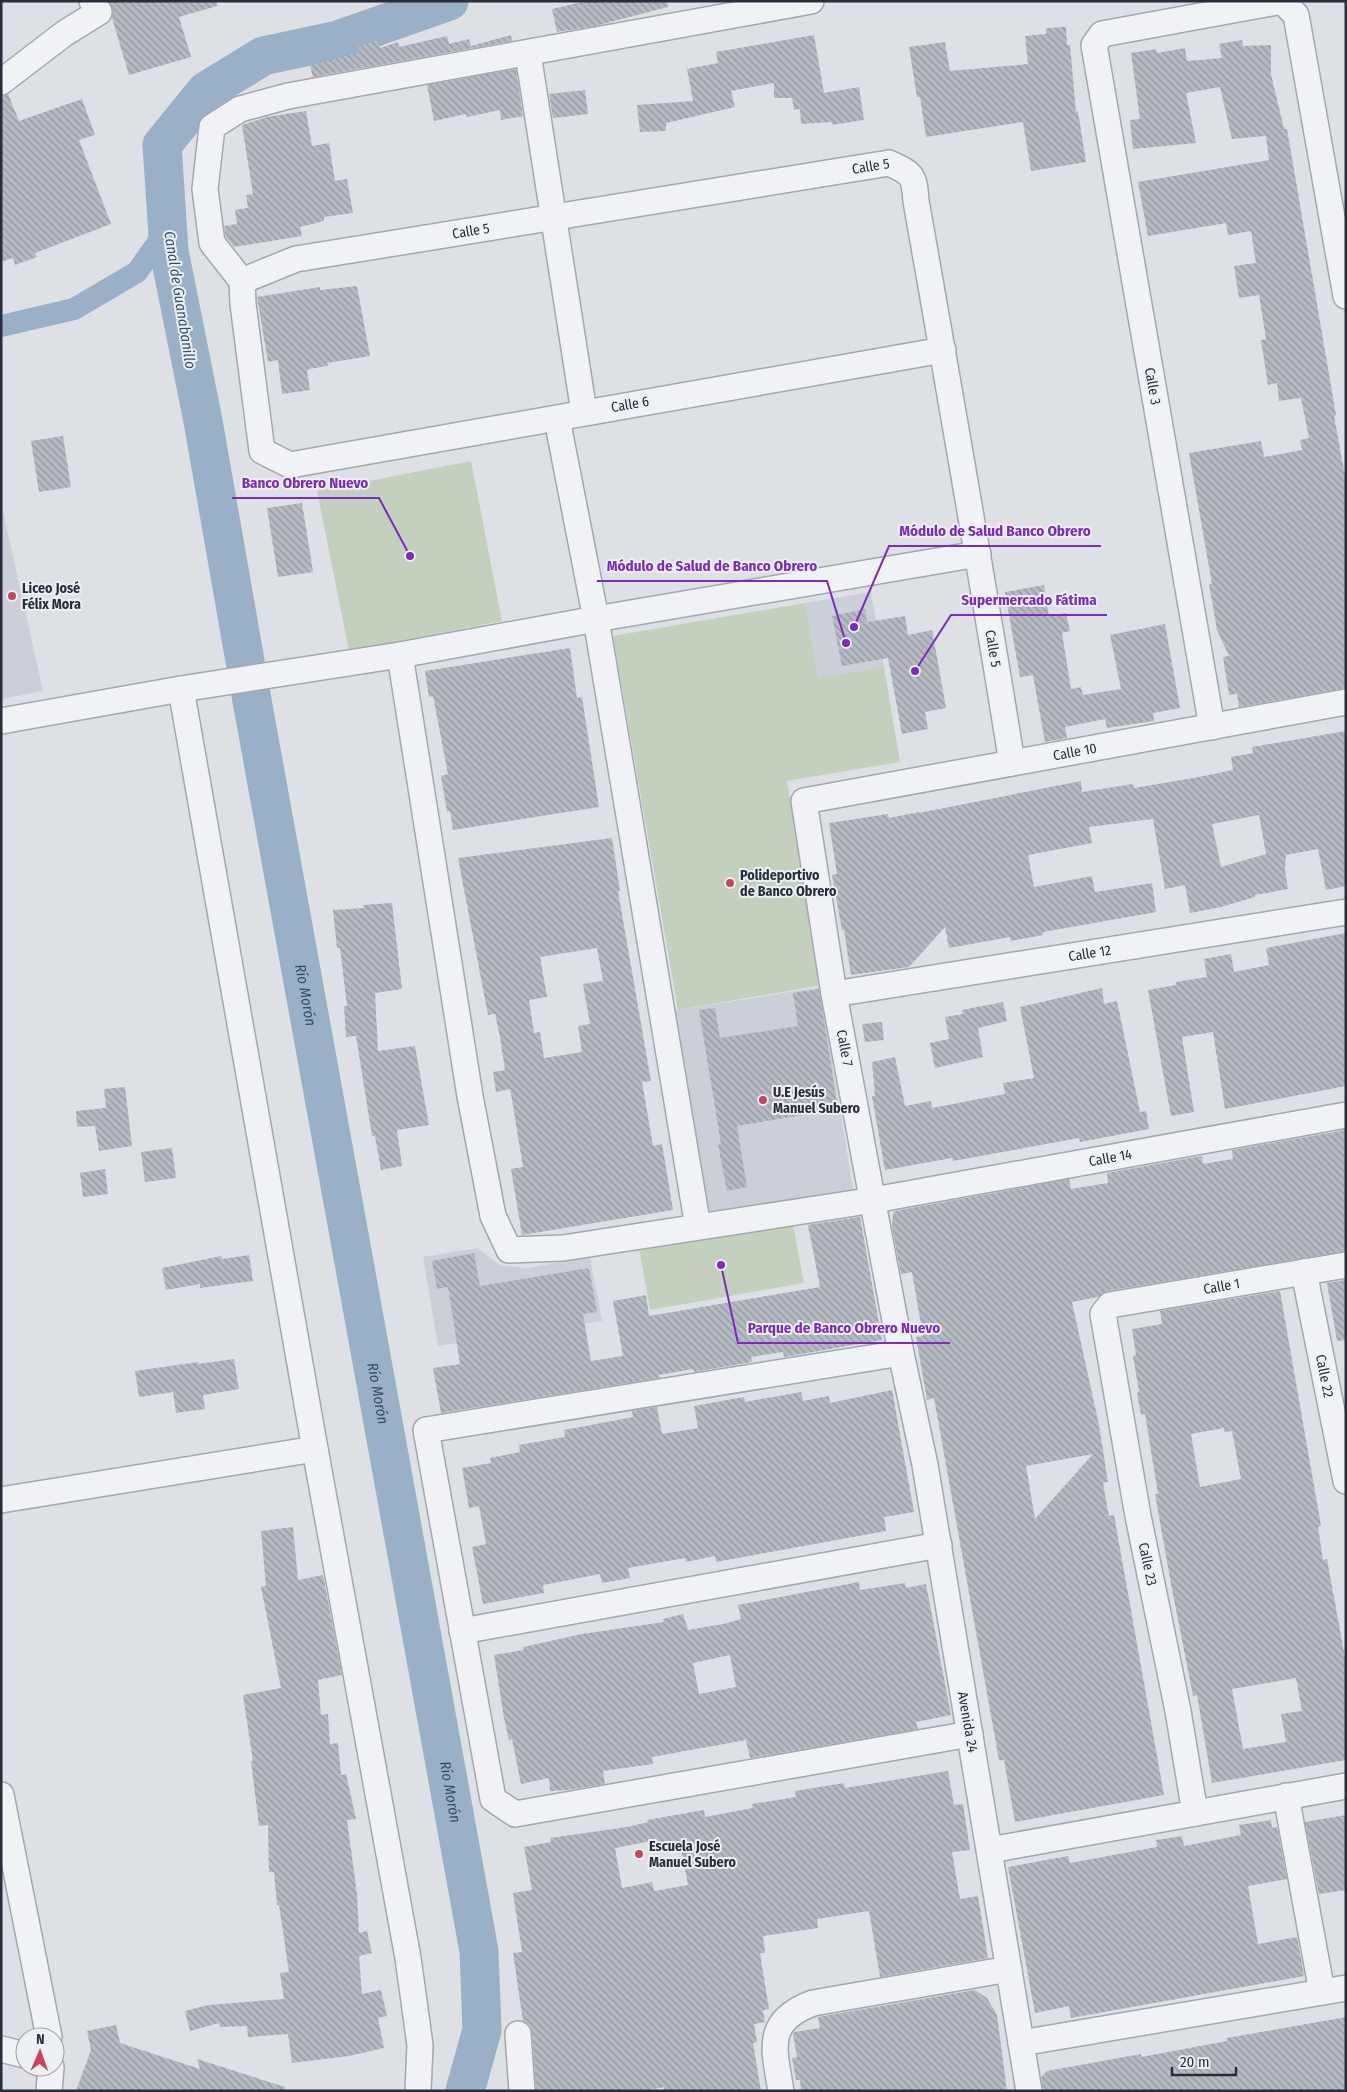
<svg xmlns="http://www.w3.org/2000/svg" width="1347" height="2092" viewBox="0 0 1347 2092" font-family="'Fira Sans Condensed',sans-serif">
<style>
.built{fill:#cbd0d8}
.green{fill:#c3d0be}
.lines{fill:none;stroke-linecap:round;stroke-linejoin:round}
.canal{stroke:#99b0c6;stroke-width:22}
.river{stroke:#99b0c6;stroke-width:39}
.building{fill:url(#building-back-hatch);fill-rule:evenodd}
.street-casing{stroke:#a3a8b0;stroke-width:28}
.street{stroke:#f0f2f5;stroke-width:25}
.poi-dot{fill:#c9455c;stroke:#ecf0f4;stroke-width:2}
.labels{text-anchor:middle;stroke-width:4;stroke-linejoin:round;paint-order:stroke}
.street-label{font-size:14px;fill:#272f3c;stroke:#ecf0f4}
.poi-label{font-size:14px;font-weight:bold;fill:#272f3c;stroke:#ecf0f4;text-anchor:start}
.water-label{font-size:15px;font-style:italic;fill:#334f6f;stroke:#ecf0f4}
.leader{fill:none;stroke:#7b2cbf;stroke-width:2}
.callout-dot{fill:#7b2cbf;stroke:#ecf0f4;stroke-width:2}
.callout-label{font-size:15px;text-anchor:middle;font-weight:bold;fill:#7b2cbf;stroke:#ecf0f4;stroke-width:4;stroke-linejoin:round;paint-order:stroke}
</style>
<defs>
<pattern id="building-back-hatch" width="6" height="6" patternUnits="userSpaceOnUse" patternTransform="scale(1.25)"><rect width="6" height="6" fill="#b5bac3"/><path d="M-1 5l2 2M0 0l6 6M5-1l2 2" fill="none" stroke="#9398a0"/></pattern>
</defs>
<rect width="100%" height="100%" fill="#dde1e6"/>
<g class="built">
<path d="M1 502 43 691 1 699Z"/>
<path d="M871 592 884 667 818 679 805 603Z"/>
<path d="M820 987 853 1189 706 1212 673 1011Z"/>
<path d="M478 1248 499 1265 527 1268 590 1257 602 1321 438 1346 423 1257Z"/>
</g>
<g class="green">
<path d="M471 461 502 621 349 651 317 491Z"/>
<path d="M805 603 818 678 884 667 900 762 787 781 822 985 678 1010 613 636Z"/>
<path d="M792 1220 804 1283 650 1310 639 1247Z"/>
</g>
<g class="lines">
<path class="canal" d="M1 326 74 309 137 272 168 228"/>
<g class="river">
<path d="M245 661 203 421 169 251 162 145 206 91 263 56 338 40 449 1"/>
<path id="s1" d="M251 695 479 1951 482 2030 465 2091"/>
</g>
</g>
<g class="building">
<path d="M109 1H217V6L179 17 191 57 129 75 112 18 113 11Z"/>
<path d="M586 1H667L668 7 595 26 557 32 552 9Z"/>
<path d="M1066 27 1067 45H1070L1076 112 1078 111 1086 162 1031 171 1023 122 926 137 920 97H917L909 47 945 42 950 71 1028 64 1025 36 1046 34V28Z"/>
<path d="M511 35 512 41 313 77 310 66 360 52 358 47 377 40 380 48 398 42 399 47 447 36 449 44 469 39 471 46Z"/>
<path d="M814 35 824 93 859 87 864 120 832 125V122L801 124 800 109 794 110 792 98H774V83L731 91 735 107 666 123V131L640 132 637 105 693 101 687 69 718 63 716 52Z"/>
<path d="M1242 40 1243 46 1271 45V74L1284 129H1287L1336 415 1334 416 1346 481V688L1239 707 1237 694 1229 695 1223 657 1229 656 1217 630 1209 584H1212L1189 453 1261 441 1264 457 1302 450 1300 440 1309 438 1301 398 1279 401 1277 383 1268 385 1261 340 1266 339 1259 295 1239 298 1234 266 1256 263 1251 231 1228 235 1226 223 1148 236 1138 182 1269 160 1266 136 1232 139 1220 87 1186 93 1196 143 1133 149 1130 120 1140 119 1131 53 1156 49 1157 53 1185 48 1187 61 1222 58 1219 44Z"/>
<path d="M516 69 523 116 501 120 500 110 467 117 466 114 434 121 427 85Z"/>
<path d="M585 90 588 114 553 118 549 94Z"/>
<path d="M8 94 19 121 82 99 95 135 79 140 111 224 35 253 37 257 15 265 13 258 1 262V96Z"/>
<path d="M306 111 312 146 329 143 335 181 347 179 353 213 324 217V221L300 227 302 236 234 247 226 237 224 226 237 224 235 210 248 208 246 195 253 194 242 125 267 117Z"/>
<path d="M357 286 370 356 327 363 328 366 309 369 307 371 310 390 282 394 278 360 268 362 257 297 320 287V290Z"/>
<path d="M63 436 71 487 39 492 31 441Z"/>
<path d="M302 503 313 572 278 577 267 508Z"/>
<path d="M1044 585 1049 616 1066 613 1070 631 1062 633 1071 689 1081 687 1083 695 1121 689 1110 635 1165 624 1180 708 1153 713 1154 721 1107 728 1105 719 1065 727 1067 738 1045 742 1033 675 1020 677 1005 592Z"/>
<path d="M865 609 867 622 905 616 908 635 932 630 946 708 925 712 928 729 902 734 888 658 842 666 832 616Z"/>
<path d="M570 648 577 698 582 697 599 807 453 830 450 811 447 812 441 776 448 774 433 696 429 697 425 671Z"/>
<path d="M1346 731V886L1326 890 1318 849 1286 855 1285 870 1288 889 1255 895V897L1221 907 1190 913 1185 885 1165 889 1153 819 1089 827 1092 843 1028 855 1034 887 1092 876 1095 892 1152 883 1156 912 1043 932V935L1011 941 1010 937 949 948 945 927 909 967 851 975 844 930H842L832 875 837 874 829 823 888 814 889 818 919 812V813L1081 781 1082 792 1133 784 1134 788 1199 777 1233 770 1231 757 1253 753 1252 747ZM1259 815 1266 854 1221 867 1212 824Z"/>
<path d="M612 838 620 891H618L651 1081 642 1082 653 1146 662 1144 673 1210 522 1235 511 1169 523 1167 512 1100 510 1089 496 1092 493 1072 505 1070 500 1037 495 1014 488 1015 458 858ZM597 948 603 981 583 984 590 1024 578 1026 582 1052 544 1058 540 1032 534 1033 529 1000 547 997 540 957Z"/>
<path d="M392 903 402 989 375 993 378 1051 415 1046 429 1125 397 1130 402 1166 381 1170 375 1136H372L356 1036 346 1037 344 1006H347L340 948H337L333 910 364 908 363 905Z"/>
<path d="M1346 933V1086L1225 1109 1213 1032 1182 1037 1194 1112 1171 1116 1148 990 1176 985V982L1207 977 1204 959 1231 954 1234 972 1269 965 1266 948Z"/>
<path d="M1102 988 1104 1004 1117 1001 1140 1112 1146 1111 1149 1129 1080 1142 1079 1138 953 1161 952 1158 885 1170 872 1096H875L872 1062 895 1057 905 1106 931 1101 932 1108 1005 1094 1003 1083 1034 1078 1020 1007Z"/>
<path d="M819 989 838 1109 737 1126 747 1187 727 1191 718 1144H721L699 1010 715 1008 720 1038 798 1026 793 993Z"/>
<path d="M1003 1002 1007 1021 978 1028 983 1057 935 1068 930 1043 949 1039 945 1017 963 1014 962 1010Z"/>
<path d="M882 1022 884 1040 865 1042 862 1024Z"/>
<path d="M125 1087 132 1146 99 1151 95 1126 77 1127 76 1111 106 1108 104 1089Z"/>
<path d="M1346 1130V1251L1108 1291 1098 1297 1072 1302 1099 1425 1108 1482 1103 1483 1109 1516 1114 1515 1164 1795 1015 1822 1004 1760H999L934 1398 927 1400 916 1337 923 1336 912 1272 901 1274 892 1227 893 1213 895 1211 1069 1179 1071 1189 1108 1183 1107 1173 1202 1156 1203 1164 1233 1159 1232 1150ZM1093 1454 1035 1519 1026 1466Z"/>
<path d="M172 1148 176 1178 145 1182 141 1152Z"/>
<path d="M105 1169 108 1194 83 1197 80 1173Z"/>
<path d="M860 1217 882 1340 784 1357 783 1352 751 1357 752 1362 694 1372 693 1369 659 1375 660 1378 441 1413 433 1368 460 1364 448 1287 437 1289 432 1261 474 1253 480 1286 589 1268 597 1312 583 1314 591 1361 623 1356 613 1301 646 1295 649 1316 820 1287 808 1225Z"/>
<path d="M249 1255 253 1281 200 1288V1284L166 1290 162 1268 221 1256 222 1259Z"/>
<path d="M1346 1280V1340L1337 1341 1327 1283Z"/>
<path d="M1280 1291 1321 1526 1318 1527 1323 1560 1327 1559 1346 1663V1760L1212 1783 1197 1695 1193 1696 1171 1584 1155 1494H1158L1145 1414 1141 1415 1137 1393 1139 1392 1133 1356 1136 1355 1132 1329 1162 1324 1160 1311ZM1224 1428V1432L1232 1431 1241 1479 1200 1487 1191 1434ZM1296 1678 1302 1711 1281 1714 1286 1742 1243 1749 1232 1689Z"/>
<path d="M234 1359 239 1389 203 1395 205 1409 176 1413 173 1392 139 1397 135 1371 198 1362V1364Z"/>
<path d="M892 1390 914 1512 884 1517 886 1531 716 1562 715 1556 686 1562 685 1558 628 1568 630 1578 602 1583 600 1574 543 1585 544 1593 483 1604 472 1547 486 1544 479 1506 469 1508 462 1468 491 1463 490 1458 520 1452 519 1445 565 1437 564 1430 633 1417 632 1411 657 1407 662 1434 698 1428 694 1406 744 1397 745 1402 801 1392 803 1401 829 1396 830 1403Z"/>
<path d="M293 1527 298 1580 323 1575 342 1675 318 1680 321 1715 328 1714 330 1744 338 1743 341 1775 346 1774 356 1819 347 1820 357 1894 359 1933 367 1931 372 1953 359 1956 362 1994 381 1990 387 2016 378 2018 384 2048 349 2056 292 2063 288 2034 248 2037 247 2026 220 2027 219 2023 190 2031 185 2011 208 2005 284 1999 280 1973 289 1972 279 1905H277L274 1872H269L268 1825 259 1826 251 1761H253L243 1695 281 1688 261 1587 266 1586 261 1531Z"/>
<path d="M859 1582 860 1590 905 1583 906 1588 926 1584 951 1715 916 1722 918 1729 750 1758 746 1740 652 1757 653 1764 603 1771 605 1784 567 1790 550 1791 549 1778 521 1784 512 1739 509 1740 504 1718 494 1655 524 1650 523 1647 582 1634 664 1622 663 1619 683 1614 688 1630 723 1624 741 1619 738 1605ZM730 1655 736 1687 699 1694 693 1663Z"/>
<path d="M948 1771 954 1805 963 1804 970 1850 952 1852 960 1899 978 1896 988 1958 880 1977 869 1911 817 1919 818 1928 763 1936 765 1953H760L769 2009 763 2010 765 2022 754 2024 757 2042 753 2043 761 2091H664V2087L644 2091H536L532 2033 530 2026 523 2021 513 1953 522 1952 513 1893 532 1890 524 1847 551 1842 550 1838 627 1827 648 1822 647 1820 704 1810 705 1817 753 1808 752 1804 796 1797 795 1791 844 1783 845 1788ZM651 1841 653 1849 680 1844 688 1885 654 1891 652 1882 622 1888 615 1848Z"/>
<path d="M1346 1815V1890L1319 1894 1305 1822Z"/>
<path d="M1271 1820 1272 1828 1277 1827 1287 1879 1248 1886 1258 1944 1297 1937 1304 1976 1071 2018 1069 2006 1035 2013 1008 1867 1068 1856 1070 1863 1157 1847 1156 1840 1182 1836 1184 1846 1241 1835 1239 1825Z"/>
<path d="M975 1990 987 1998 997 2015 1007 2091H801L800 2080H796L792 2058 797 2057 793 2034 794 2032 820 2028 818 2017Z"/>
<path d="M1346 2017V2091H1043L1041 2077 1047 2071 1141 2054V2057L1227 2041V2038Z"/>
<path d="M116 2025 120 2043 200 2069 197 2059 285 2087V2091H76L91 2050 87 2031Z"/>
</g>
<g class="lines">
<g class="street-casing">
<g id="street">
<path d="M1282 1 1296 15 1346 296"/>
<path d="M528 54 584 412"/>
<path d="M1 82 65 33 99 12 92 1"/>
<path d="M242 281 212 243 205 189 212 127 240 109 288 96 811 1"/>
<path id="s2" d="M943 350 290 465 262 451 243 304 242 281 296 259 889 163C913 174 914 175 916 201 949 388 982 575 1012 763"/>
<path d="M557 419 596 619 698 1227"/>
<path id="s3" d="M400 655 470 1096 493 1216 509 1250 563 1248 874 1200 1346 1115"/>
<path d="M181 689 315 1449 408 1958 420 2045 418 2091"/>
<path d="M1 721 181 689 400 655 596 619 978 554"/>
<path d="M1212 727 1094 45 1102 34 1282 1"/>
<path id="s4" d="M834 994 1346 912"/>
<path id="s5" d="M1304 1272 1346 1481"/>
<path d="M901 1353 426 1430 493 1799 515 1814 970 1734"/>
<path d="M1 1500 315 1449"/>
<path d="M462 1631 939 1545"/>
<path d="M1 1795 49 2037"/>
<path d="M1286 1796 1322 1992"/>
<path id="s6" d="M1195 1813 1178 1711 1138 1516 1103 1314 1110 1305 1346 1265"/>
<path d="M990 1850 1346 1786"/>
<path d="M518 2034 522 2091"/>
<path d="M1021 2043 1346 1988"/>
<path d="M1 2049 25 2055"/>
<path d="M49 2091 51 2067"/>
<path d="M781 2091C774 2049 764 2021 813 2003L1009 1969"/>
<path id="s7" d="M1029 2091 925 1465 901 1353 834 994 804 801 1346 702"/>
</g>
</g>
<use href="#street" class="street"/>
</g>
<g class="poi-dot">
<circle cx="12" cy="596" r="5"/>
<circle cx="730" cy="883" r="5"/>
<circle cx="763" cy="1100" r="5"/>
<circle cx="639" cy="1854" r="5"/>
</g>
<g class="labels">
<g class="street-label">
<text dy="5" stroke="none"><textPath href="#s2" startOffset="1506">Calle 5</textPath></text>
<text dy="5" stroke="none"><textPath href="#s2" startOffset="1101">Calle 5</textPath></text>
<text transform="translate(1153 386) rotate(80)" y="5">Calle 3</text>
<text transform="translate(630 404) rotate(-10)" y="5">Calle 6</text>
<text dy="5" stroke="none"><textPath href="#s2" startOffset="2030">Calle 5</textPath></text>
<text dy="5" stroke="none"><textPath href="#s7" startOffset="1585">Calle 10</textPath></text>
<text dy="5" stroke="none"><textPath href="#s4" startOffset="259">Calle 12</textPath></text>
<text transform="translate(845 1048) rotate(79)" y="5">Calle 7</text>
<text dy="5" stroke="none"><textPath href="#s3" startOffset="1215">Calle 14</textPath></text>
<text dy="5" stroke="none"><textPath href="#s6" startOffset="632">Calle 1</textPath></text>
<text dy="5" stroke="none"><textPath href="#s5" startOffset="106">Calle 22</textPath></text>
<text transform="translate(1148 1564) rotate(78)" y="5">Calle 23</text>
<text transform="translate(968 1722) rotate(80)" y="5">Avenida 24</text>
</g>
<g class="poi-label">
<text x="22" y="593">Liceo José<tspan x="22" dy="16">Félix Mora</tspan></text>
<text x="740" y="880">Polideportivo<tspan x="740" dy="16">de Banco Obrero</tspan></text>
<text x="773" y="1097">U.E Jesús<tspan x="773" dy="16">Manuel Subero</tspan></text>
<text x="649" y="1851">Escuela José<tspan x="649" dy="16">Manuel Subero</tspan></text>
</g>
<g class="water-label">
<text transform="translate(180 300) rotate(81)" y="5">Canal de Guanabanillo</text>
<text dy="5" stroke="none"><textPath href="#s1" startOffset="305">Río Morón</textPath></text>
<text dy="5" stroke="none"><textPath href="#s1" startOffset="710">Río Morón</textPath></text>
<text dy="5" stroke="none"><textPath href="#s1" startOffset="1115">Río Morón</textPath></text>
</g>
</g>
<path class="leader" d="M410 556L379 498H232M854 627L889 546H1101M846 643L827 581H597M915 671L951 615H1107M721 1265L738 1343H950"/>
<g class="callout-dot">
<circle cx="410" cy="556" r="5"/>
<circle cx="854" cy="627" r="5"/>
<circle cx="846" cy="643" r="5"/>
<circle cx="915" cy="671" r="5"/>
<circle cx="721" cy="1265" r="5"/>
</g>
<g class="callout-label">
<text x="305" y="488">Banco Obrero Nuevo</text>
<text x="995" y="536">Módulo de Salud Banco Obrero</text>
<text x="712" y="571">Módulo de Salud de Banco Obrero</text>
<text x="1029" y="605">Supermercado Fátima</text>
<text x="844" y="1333">Parque de Banco Obrero Nuevo</text>
</g>
<rect width="1347" height="2092" fill="none" stroke="#272f3c" stroke-width="5"/>
<g transform="translate(40 2052) rotate(2)"><circle r="24" fill="#ecf0f4" stroke="#9da3aa"/>
<path d="M0-4L9 19L0 12L-9 19Z" fill="#c9455c"/>
<text y="-8" font-size="14" font-weight="bold" text-anchor="middle" fill="#272f3c">N</text>
</g>
<path d="M1172 2067v8h64v-8" fill="none" stroke="#272f3c" stroke-width="2.5"/>
<text x="1180" y="2067" font-size="15" fill="#272f3c" stroke="#ecf0f4" stroke-width="4" paint-order="stroke">20 m</text>
</svg>
